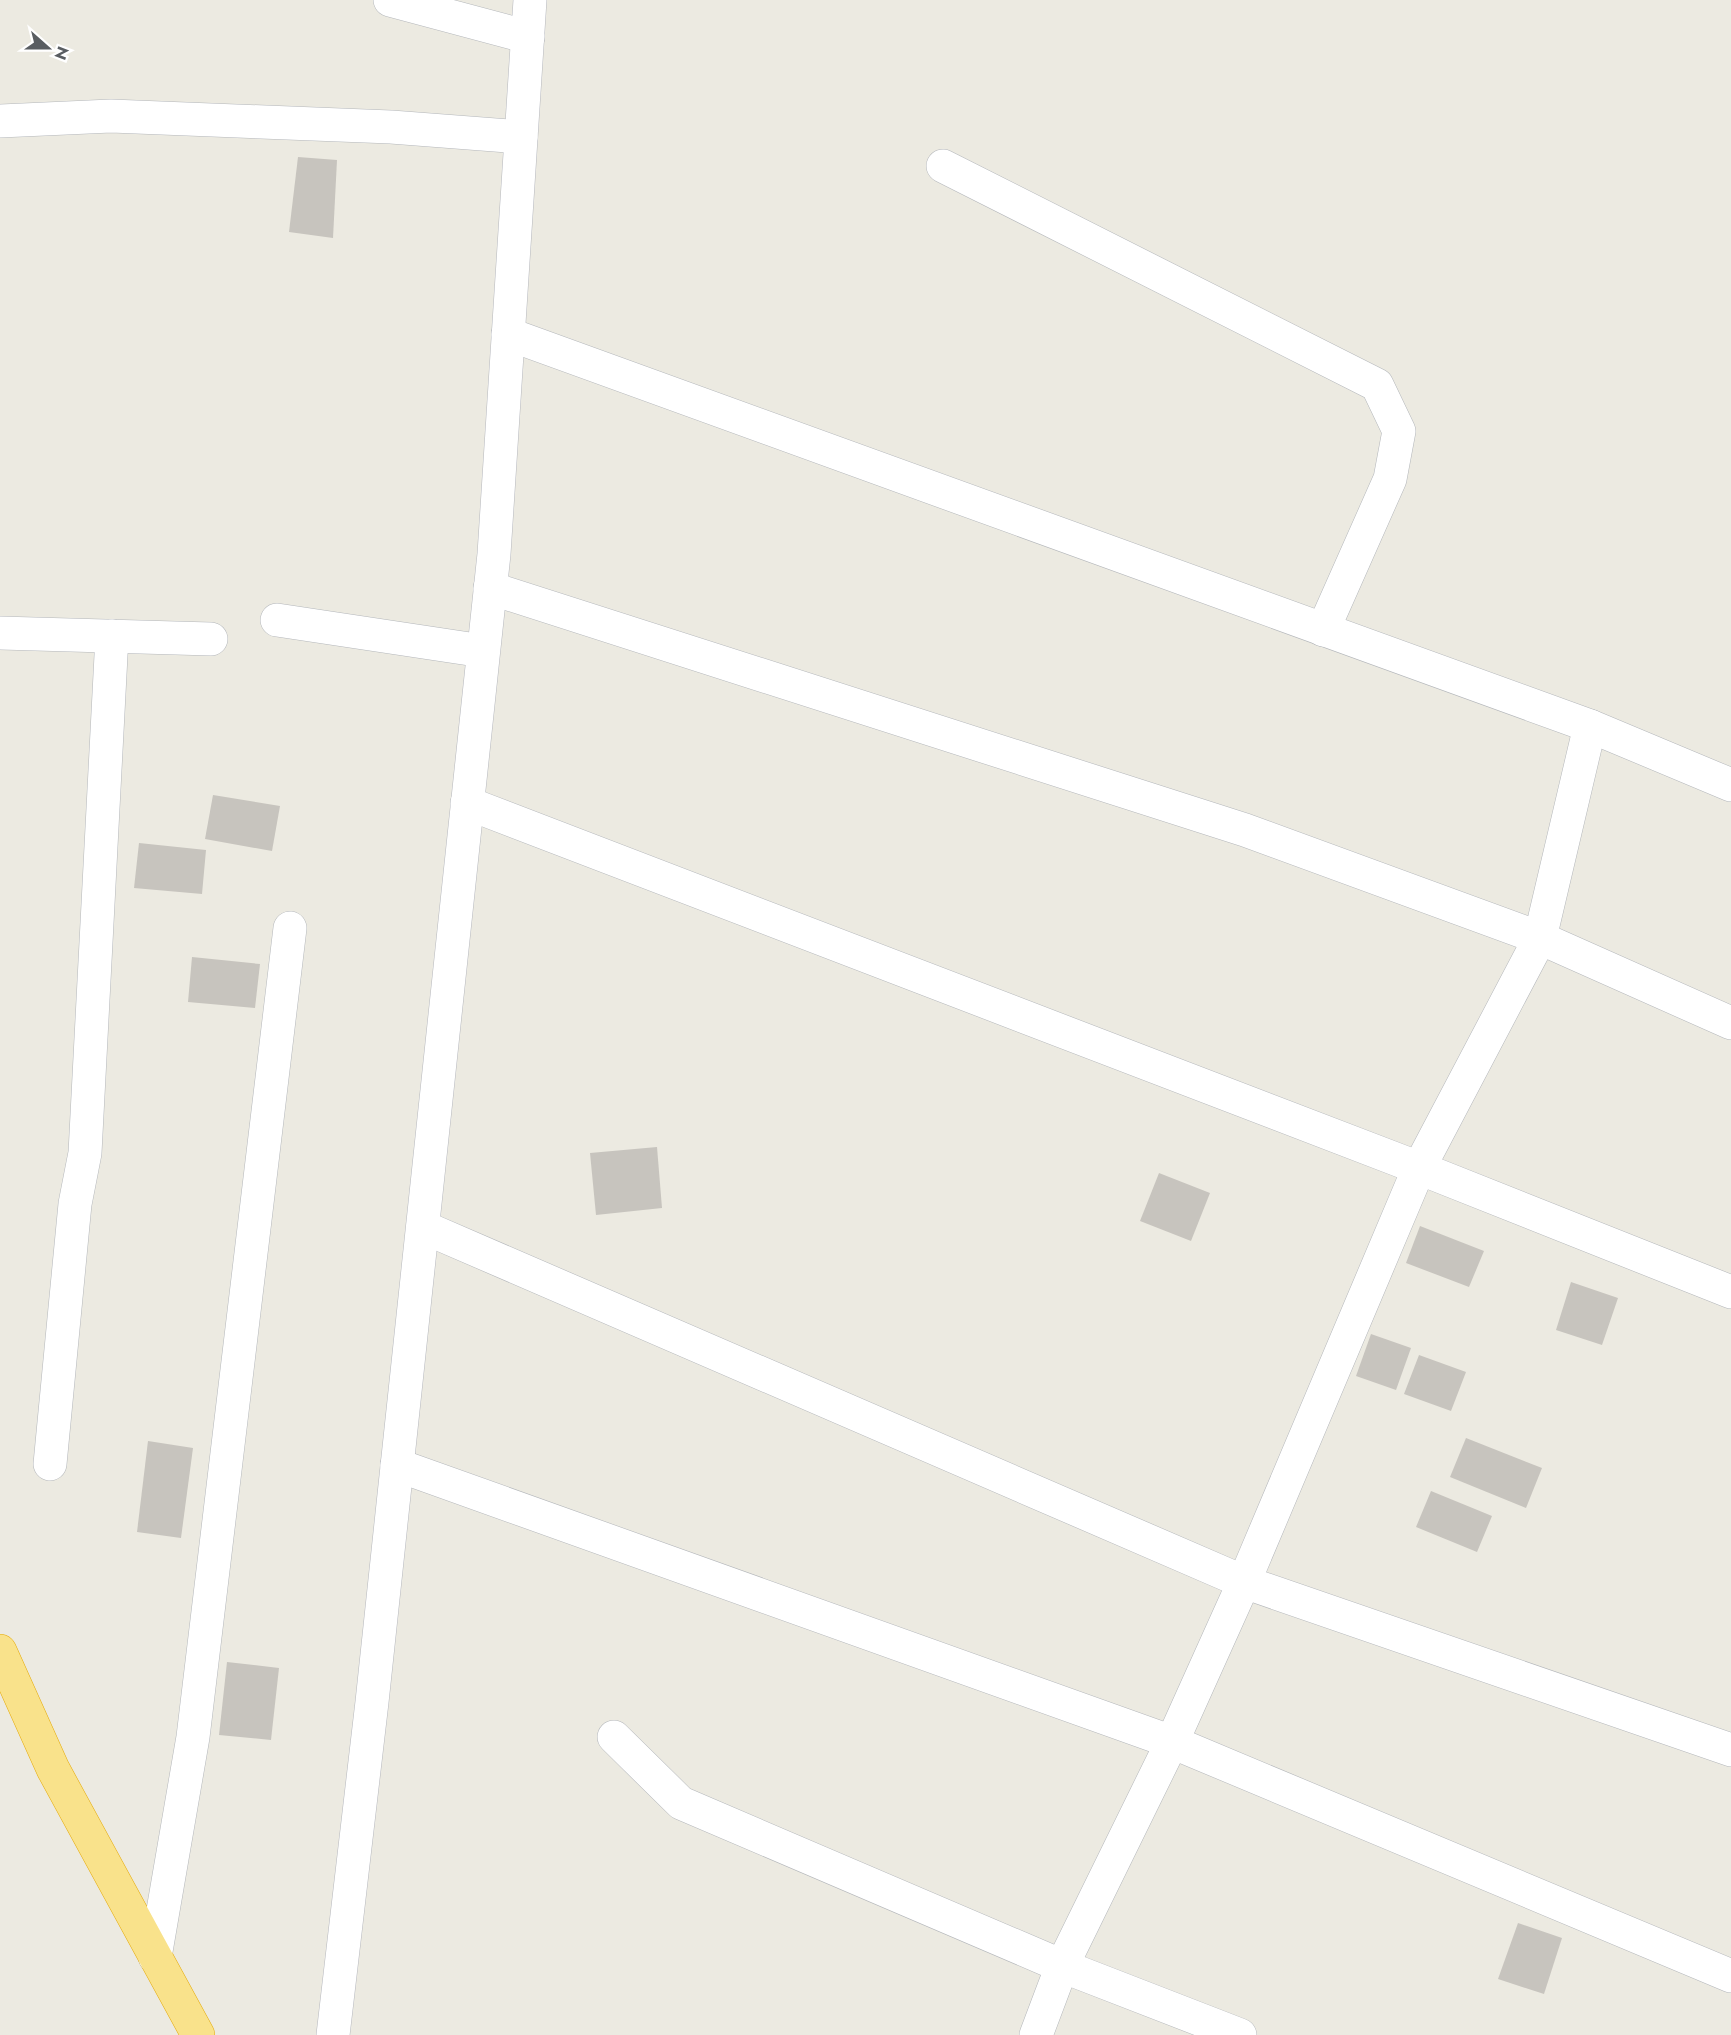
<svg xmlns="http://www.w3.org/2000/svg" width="1731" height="2035" viewBox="0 0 1731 2035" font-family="Jost,sans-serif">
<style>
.building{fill:#c7c4be}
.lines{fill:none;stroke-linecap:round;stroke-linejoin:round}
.street-casing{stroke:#b4b7bb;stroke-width:34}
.secondary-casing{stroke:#b5b7bd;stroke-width:34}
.highway-casing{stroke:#e5aa08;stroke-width:34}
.street{stroke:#fff;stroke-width:33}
.secondary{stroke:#fff;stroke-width:33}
.highway{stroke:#f9e28b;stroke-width:33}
</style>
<rect width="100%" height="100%" fill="#eceae1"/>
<g class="building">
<path d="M298 157 337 160 333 238 289 232Z"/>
<path d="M213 795 280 806 272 851 205 839Z"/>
<path d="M139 843 206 850 202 894 134 888Z"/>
<path d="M192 957 260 964 255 1008 188 1002Z"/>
<path d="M657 1147 662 1208 596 1215 590 1153Z"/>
<path d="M1159 1173 1210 1193 1191 1241 1140 1221Z"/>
<path d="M1420 1226 1484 1251 1469 1287 1406 1263Z"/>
<path d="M1571 1282 1618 1298 1602 1345 1556 1330Z"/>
<path d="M1371 1334 1411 1348 1396 1390 1356 1376Z"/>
<path d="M1419 1355 1466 1372 1451 1411 1404 1394Z"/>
<path d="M1466 1438 1542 1468 1526 1508 1450 1477Z"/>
<path d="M148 1441 193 1448 181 1538 137 1532Z"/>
<path d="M1431 1491 1492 1516 1477 1552 1416 1527Z"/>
<path d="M227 1662 279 1668 271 1740 219 1735Z"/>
<path d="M1518 1923 1562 1938 1544 1994 1498 1979Z"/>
</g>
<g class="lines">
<g class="street-casing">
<g id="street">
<path d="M390 0 528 37"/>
<path d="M0 121 111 116 391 127 521 137"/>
<path d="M943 166 1377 385 1399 431 1390 479 1323 630"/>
<path d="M508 334 1590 726 1731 785"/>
<path d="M490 588 1245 830 1540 938 1731 1023"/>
<path d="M277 620 483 651"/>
<path d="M0 633 211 639"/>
<path d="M467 803 1419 1168 1731 1292"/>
<path d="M423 1227 1244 1582 1731 1750"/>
<path d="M50 1464 75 1204 85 1153 112 636"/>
<path d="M397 1465 1172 1742 1731 1976"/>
<path d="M614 1737 681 1803 1062 1966 1240 2035"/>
<path d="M155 1957 193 1737 290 928"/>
<path d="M1036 2035 1062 1966 1172 1742 1244 1582 1419 1168 1540 938 1590 726"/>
</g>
</g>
<g class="secondary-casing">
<path id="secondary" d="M333 2035 372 1702 494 554 530 0"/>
</g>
<g class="highway-casing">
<path id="highway" d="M0 1651 53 1769 198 2035"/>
</g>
<use href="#street" class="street"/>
<use href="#secondary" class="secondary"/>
<use href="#highway" class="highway"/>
</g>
<g transform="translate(48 48) rotate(111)" stroke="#ffffff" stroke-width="4.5" paint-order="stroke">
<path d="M0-4.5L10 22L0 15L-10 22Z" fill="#595d61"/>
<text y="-9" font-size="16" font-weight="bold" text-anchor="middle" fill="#595d61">N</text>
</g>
</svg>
